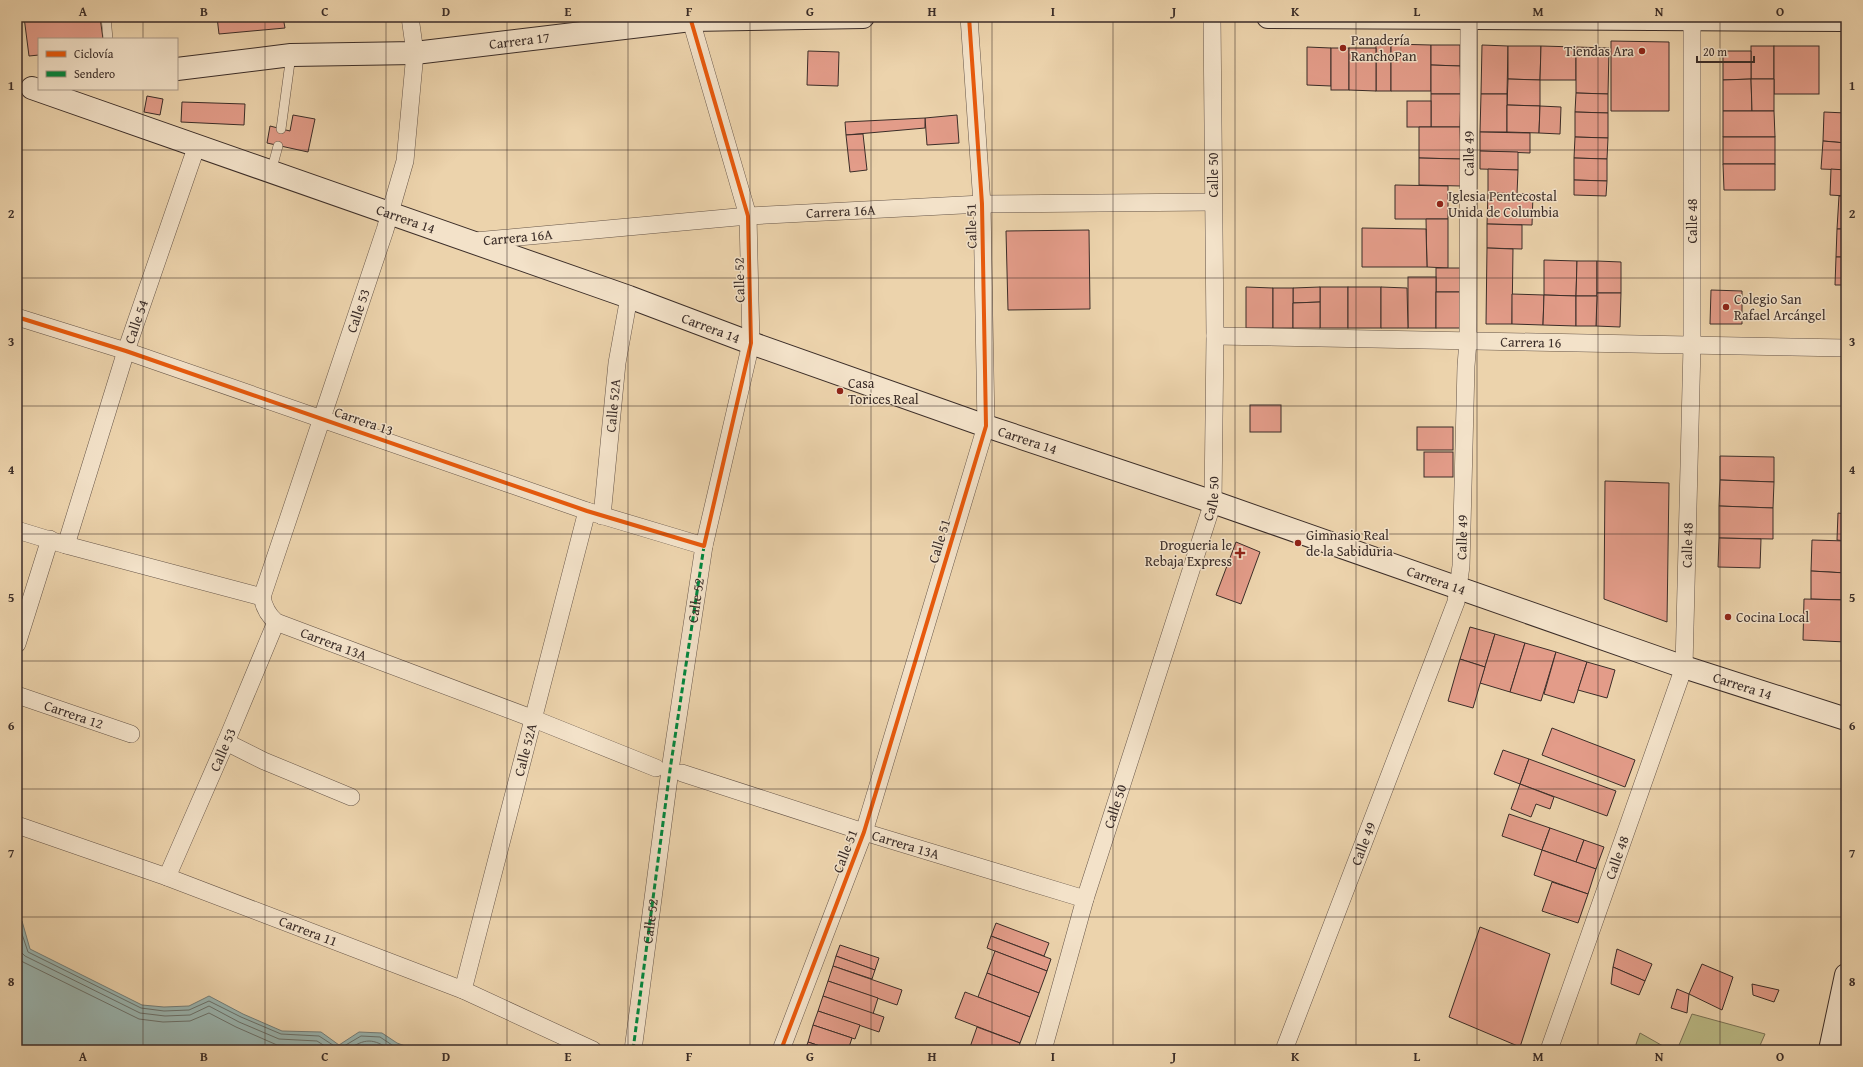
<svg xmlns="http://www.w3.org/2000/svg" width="1863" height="1067" viewBox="0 0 1863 1067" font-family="'Gentium Book Plus',serif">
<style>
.green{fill:#bbbb87;stroke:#7b7458}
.water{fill:#9ab6b2;stroke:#747f7b}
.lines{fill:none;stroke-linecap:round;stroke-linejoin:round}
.shore{stroke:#6a726d;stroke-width:1}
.building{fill:#e39c89;stroke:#3b2d28}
.lane-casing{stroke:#675649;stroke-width:10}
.street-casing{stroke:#675649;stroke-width:18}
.secondary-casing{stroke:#3b2d28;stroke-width:24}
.lane{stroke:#f3e2c9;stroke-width:9}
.street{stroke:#f3e2c9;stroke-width:17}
.secondary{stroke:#f3e2c9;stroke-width:22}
.quiet{stroke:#00873e;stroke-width:3;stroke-dasharray:6 3;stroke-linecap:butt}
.cycleway-casing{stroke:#f3e2c9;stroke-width:6}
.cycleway{stroke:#e8590c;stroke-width:4}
.grid{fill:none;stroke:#3b2d28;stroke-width:1;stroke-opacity:0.55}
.poi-dot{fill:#8f2418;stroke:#f3e2c9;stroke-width:1.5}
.labels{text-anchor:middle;stroke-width:3;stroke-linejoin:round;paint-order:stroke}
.street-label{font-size:14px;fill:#3b2d28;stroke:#f3e2c9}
.poi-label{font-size:14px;fill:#3b2d28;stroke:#f3e2c9;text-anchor:start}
.neatline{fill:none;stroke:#3b2d28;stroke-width:1.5}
.grid-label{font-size:13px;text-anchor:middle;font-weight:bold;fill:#3b2d28}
</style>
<rect width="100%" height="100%" fill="#ecd3ac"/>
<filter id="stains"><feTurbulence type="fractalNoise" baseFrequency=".005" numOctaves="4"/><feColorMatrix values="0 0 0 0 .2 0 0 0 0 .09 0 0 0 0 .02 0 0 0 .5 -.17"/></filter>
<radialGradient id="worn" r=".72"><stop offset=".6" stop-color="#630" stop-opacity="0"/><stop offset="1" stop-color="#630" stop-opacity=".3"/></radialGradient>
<g class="green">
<path d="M1692 1014 1765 1034 1758 1050H1677Z"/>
<path d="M1640 1033 1670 1050H1634Z"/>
</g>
<path class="water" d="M17 920 22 921 30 949 142 1005 164 1007 189 1006 209 996 243 1014 282 1031 321 1032 339 1045 359 1032 382 1033 397 1043 416 1050H17Z"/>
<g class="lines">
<g class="shore">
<path d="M17 924 19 925 28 952 141 1008 164 1011 189 1010 209 1001 241 1017 281 1034 319 1036 339 1049 361 1036 380 1037 395 1047 404 1050"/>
<path d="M17 936 21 952 25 956 140 1013 165 1016 190 1015 209 1006 239 1022 279 1039 317 1041 331 1050"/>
<path d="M17 957 23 962 139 1019 163 1022 190 1021 209 1013 236 1027 277 1045 315 1047 320 1050"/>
<path d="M347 1050C366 1038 372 1038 391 1050"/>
</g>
</g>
<g class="building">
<path d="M24 17H100L103 39H39V55L29 56Z"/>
<path d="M217 17H283L285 28 219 34Z"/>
<path d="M1611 41 1669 42V111H1611Z"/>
<rect x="1376" y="44" width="15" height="47"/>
<path d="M1391 44 1431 45V91H1391Z"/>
<path d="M1431 45H1460V66L1431 65Z"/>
<path d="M1482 45 1508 46 1507 94H1481Z"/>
<path d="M1508 46H1541L1540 80 1508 79Z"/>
<path d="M1541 46 1576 47V80H1540Z"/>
<rect x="1751" y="46" width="23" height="33"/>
<rect x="1774" y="46" width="45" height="48"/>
<path d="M1307 47 1331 48V86L1307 85Z"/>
<path d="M1576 47 1609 48 1608 94 1576 93Z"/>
<rect x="1331" y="48" width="18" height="42"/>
<path d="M1349 48H1376V91L1349 90Z"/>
<path d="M808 51 839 52 838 86 807 85Z"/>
<path d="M1723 51H1751V79L1723 80Z"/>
<path d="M1431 65 1460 66 1461 94H1431Z"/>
<path d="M1508 79 1540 80V106L1507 105Z"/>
<path d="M1751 79 1752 111H1723V80Z"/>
<path d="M1751 79H1774V111H1752Z"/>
<path d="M1576 93 1608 94V113L1575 112Z"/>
<path d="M1431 94H1461L1460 127H1431Z"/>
<path d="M1481 94H1507V132H1480Z"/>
<path d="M147 96 163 99 160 115 144 112Z"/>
<rect x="1407" y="101" width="24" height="26"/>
<path d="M182 102 245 104 244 125 181 122Z"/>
<path d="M1507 105 1540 106 1539 133 1507 132Z"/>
<path d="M1540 106 1561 107 1560 134 1539 133Z"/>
<path d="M1723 111H1774L1775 137H1723Z"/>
<path d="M1575 112 1608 113V138L1575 137Z"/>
<path d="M1824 112 1846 113V143L1823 141Z"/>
<path d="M293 115 315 119 308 152 267 143 270 126 290 131Z"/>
<path d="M957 115 959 143 927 145 925 118Z"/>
<path d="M925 118V128L846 135 845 122Z"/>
<path d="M1419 127H1460L1461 159 1419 158Z"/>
<path d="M1480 132 1530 133V153L1480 151Z"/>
<path d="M863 134 867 170 850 172 846 135Z"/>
<path d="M1575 137 1608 138 1607 159 1574 158Z"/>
<rect x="1723" y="137" width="52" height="27"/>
<path d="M1823 141 1846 143V170L1821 169Z"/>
<path d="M1480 151 1518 152V170L1480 169Z"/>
<path d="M1419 158 1461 159V186L1419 185Z"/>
<path d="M1574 158 1607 159V181L1574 180Z"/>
<path d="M1723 164H1775V190H1724Z"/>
<path d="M1488 169 1518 170 1517 194 1488 193Z"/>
<path d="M1831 169 1846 170V196L1830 195Z"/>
<path d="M1574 180 1607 181 1606 196 1574 195Z"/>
<path d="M1395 185 1448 186V219H1395Z"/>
<path d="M1488 193 1533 194 1532 225 1487 224Z"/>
<path d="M1839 196H1846V229H1837Z"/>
<path d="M1426 219H1448V268L1427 267Z"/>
<path d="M1487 224 1522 225V249L1487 248Z"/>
<path d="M1362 228 1426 229 1427 267H1362Z"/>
<path d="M1837 229H1846V257H1836Z"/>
<path d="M1089 230 1090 309 1008 310 1006 231Z"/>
<path d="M1487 248 1513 249 1512 324H1486Z"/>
<path d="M1836 257H1846V285H1835Z"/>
<path d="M1544 260 1577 261 1576 296 1544 295Z"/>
<path d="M1577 261H1597V296H1576Z"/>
<path d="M1597 261 1621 262V293H1597Z"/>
<rect x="1436" y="268" width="28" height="24"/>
<rect x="1408" y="277" width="28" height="51"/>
<path d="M1246 287 1273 288V328H1246Z"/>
<rect x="1320" y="287" width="28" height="41"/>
<path d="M1320 287V302L1293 303V288Z"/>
<rect x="1348" y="287" width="33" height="41"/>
<path d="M1381 287 1407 288 1408 328H1381Z"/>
<rect x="1273" y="288" width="20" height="40"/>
<path d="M1711 290 1742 291V324H1710Z"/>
<rect x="1436" y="292" width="28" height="36"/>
<path d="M1597 293H1621L1620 327 1596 326Z"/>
<path d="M1512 294 1544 295 1543 325 1512 324Z"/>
<path d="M1544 295 1576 296V326L1543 325Z"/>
<path d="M1576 296H1597L1596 326H1576Z"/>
<path d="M1320 302V328H1293V303Z"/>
<rect x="1250" y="405" width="31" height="27"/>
<rect x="1417" y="427" width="36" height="23"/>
<rect x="1424" y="452" width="29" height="25"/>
<path d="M1720 456 1774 457V482L1720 480Z"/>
<path d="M1720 480 1774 482 1773 508 1719 506Z"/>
<path d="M1605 481 1669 483 1667 622 1604 599Z"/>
<path d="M1719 506 1773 508V539L1719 538Z"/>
<path d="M1838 513 1846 514V541L1837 540Z"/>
<path d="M1719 538 1761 539 1760 568 1718 567Z"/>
<path d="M1812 540 1846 541V573L1811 571Z"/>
<path d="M1236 542 1260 552 1241 604 1216 595Z"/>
<path d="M1811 571 1846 573V600L1811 599Z"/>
<path d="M1804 599 1846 600V642L1803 640Z"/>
<path d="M1470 627 1495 634 1485 667 1460 659Z"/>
<path d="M1495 634 1525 643 1510 692 1480 683Z"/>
<path d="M1525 643 1556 652 1541 701 1510 692Z"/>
<path d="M1556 652 1587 662 1574 703 1544 694Z"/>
<path d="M1460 659 1485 667 1473 708 1448 701Z"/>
<path d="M1587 662 1615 670 1607 698 1578 690Z"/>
<path d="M1552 728 1635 760 1625 787 1542 755Z"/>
<path d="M1503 750 1529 759 1520 784 1494 774Z"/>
<path d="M1529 759 1616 791 1607 816 1520 784Z"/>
<path d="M1520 784 1554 797 1550 809 1536 804 1531 817 1511 809Z"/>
<path d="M1509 814 1550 828 1542 850 1502 836Z"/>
<path d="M1550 828 1584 840 1576 862 1542 850Z"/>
<path d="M1584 840 1604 847 1596 869 1576 862Z"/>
<path d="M1542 850 1596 869 1588 894 1534 875Z"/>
<path d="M1552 882 1588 894 1578 923 1542 911Z"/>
<path d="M996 923 1049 943 1044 956 991 936Z"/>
<path d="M1480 927 1550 954 1520 1047 1449 1017Z"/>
<path d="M991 936 1051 959 1047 971 987 948Z"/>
<path d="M840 945 879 958 875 970 836 956Z"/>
<path d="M1617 949 1652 964 1645 981 1613 967Z"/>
<path d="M995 951 1047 971 1039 993 987 973Z"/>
<path d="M836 956 875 970 872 979 833 966Z"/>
<path d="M1702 964 1733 977 1722 1010 1689 994Z"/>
<path d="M833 966 902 990 897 1005 828 981Z"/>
<path d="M1613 967 1645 981 1639 995 1611 984Z"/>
<path d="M987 973 1039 993 1030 1017 978 997Z"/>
<path d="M828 981 878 998 873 1014 823 996Z"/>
<path d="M1752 984 1779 990 1774 1002 1753 995Z"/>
<path d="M1677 989 1689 994 1687 1013 1671 1008Z"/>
<path d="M965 992 1030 1017 1020 1043 955 1018Z"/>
<path d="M823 996 884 1017 879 1032 818 1011Z"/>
<path d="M818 1011 860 1025 855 1039 813 1025Z"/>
<path d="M813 1025 852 1038 848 1050H832L808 1042Z"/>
<path d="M977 1027 1020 1043 1018 1050H969Z"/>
<path d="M808 1042 832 1050H805Z"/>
<path d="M1585 1046 1592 1050H1584Z"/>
</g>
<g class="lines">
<g class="lane-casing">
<g id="lane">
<path d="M106 17 108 39"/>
<path d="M281 129 291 55"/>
<path d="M271 172 278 146"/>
</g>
</g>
<g class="street-casing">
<g id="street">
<path id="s1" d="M475 241 748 216 982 204 1213 202"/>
<path d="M17 317 126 351 587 511 704 546"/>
<path id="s2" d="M1215 336 1846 348"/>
<path id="s3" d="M602 516 617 363 629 297"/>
<path id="s4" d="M17 530 66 545 262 597C264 608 268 615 276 622L534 719 656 768"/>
<path id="s5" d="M66 545 126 351 197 145"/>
<path id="s6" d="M262 597 385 230 405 161 415 53 410 17"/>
<path d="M17 644 50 539"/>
<path id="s7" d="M17 695 131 734"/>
<path d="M226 742 264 761 351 797"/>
<path id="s8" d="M682 773 864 832 1085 899"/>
<path id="s9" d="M17 825 167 877 463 990 593 1050"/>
<path id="s10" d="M167 877 226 742 276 622"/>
<path id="s11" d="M463 990 587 511"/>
<path id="s12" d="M633 1050 670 770 704 546 751 343 748 216 690 17"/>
<path d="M781 1050 864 832 986 426 982 204 969 17"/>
<path id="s13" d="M1043 1050 1085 899 1213 502 1215 336 1212 17"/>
<path id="s14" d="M1284 1050 1456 602 1461 566 1466 366 1468 341 1469 17"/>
<path id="s15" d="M1549 1050 1684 667 1692 346V17"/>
</g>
</g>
<g class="secondary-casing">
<g id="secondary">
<path d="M1268 17 1846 20"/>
<path id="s16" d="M177 69 291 55 415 53 691 20 863 17"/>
<path id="s17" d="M32 88 629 297 751 343 986 426 1213 502 1684 667 1846 719"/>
<path d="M1830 1050 1846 975"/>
</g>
</g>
<use href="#lane" class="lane"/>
<use href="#street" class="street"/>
<use href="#secondary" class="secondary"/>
<path class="quiet" d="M633 1050 670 770 704 546"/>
<g class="cycleway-casing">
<g id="cycleway">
<path d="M17 317 126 351 587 511 704 546 751 343 748 216 690 17"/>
<path d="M781 1050 864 832 986 426 982 204 969 17"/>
</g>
</g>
<use href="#cycleway" class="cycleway"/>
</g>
<path class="grid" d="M143 17V39M265 17V1050M386 17V1050M507 17V1050M628 17V1050M750 17V1050M871 17V1050M992 17V1050M1113 17V1050M1235 17V1050M1356 17V1050M1477 17V1050M1598 17V1050M1720 17V1050M143 89V1050M17 150H1846M17 278H1846M17 406H1846M17 534H1846M17 661H1846M17 789H1846M17 917H1846"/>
<g class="poi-dot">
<circle cx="1343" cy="48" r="4"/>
<circle cx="1642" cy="51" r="4"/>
<circle cx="1440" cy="204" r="4"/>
<circle cx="1726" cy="307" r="4"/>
<circle cx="840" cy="391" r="4"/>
<circle cx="1298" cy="543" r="4"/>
<path d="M1238 547h4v4h4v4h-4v4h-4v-4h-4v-4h4z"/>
<circle cx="1728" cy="617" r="4"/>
</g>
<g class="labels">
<g class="street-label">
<text dy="5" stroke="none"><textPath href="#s16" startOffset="344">Carrera 17</textPath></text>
<text dy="5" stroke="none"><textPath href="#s14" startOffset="929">Calle 49</textPath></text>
<text transform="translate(1213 175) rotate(-90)" y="5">Calle 50</text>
<text dy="5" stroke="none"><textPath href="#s1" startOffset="367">Carrera 16A</textPath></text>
<text dy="5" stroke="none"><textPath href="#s17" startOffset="396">Carrera 14</textPath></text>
<text transform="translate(1692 221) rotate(-90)" y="5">Calle 48</text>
<text transform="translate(971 226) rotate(-91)" y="5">Calle 51</text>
<text dy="5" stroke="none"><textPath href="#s1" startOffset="43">Carrera 16A</textPath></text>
<text transform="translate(739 280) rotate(-91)" y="5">Calle 52</text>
<text dy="5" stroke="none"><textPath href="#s6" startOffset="302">Calle 53</textPath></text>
<text dy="5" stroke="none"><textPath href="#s5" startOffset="234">Calle 54</textPath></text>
<text dy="5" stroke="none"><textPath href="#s17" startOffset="720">Carrera 14</textPath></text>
<text dy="5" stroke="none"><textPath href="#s2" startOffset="316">Carrera 16</textPath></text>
<text dy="5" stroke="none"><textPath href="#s3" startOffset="111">Calle 52A</textPath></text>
<text transform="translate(364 421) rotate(19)" y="5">Carrera 13</text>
<text dy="5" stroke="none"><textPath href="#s17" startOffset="1056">Carrera 14</textPath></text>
<text dy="5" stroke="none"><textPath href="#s13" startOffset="577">Calle 50</textPath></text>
<text dy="5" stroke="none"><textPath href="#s14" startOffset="545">Calle 49</textPath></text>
<text transform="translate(939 541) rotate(-73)" y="5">Calle 51</text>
<text dy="5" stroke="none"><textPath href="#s15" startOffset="528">Calle 48</textPath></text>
<text dy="5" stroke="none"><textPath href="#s17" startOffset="1488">Carrera 14</textPath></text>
<text dy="5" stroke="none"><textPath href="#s12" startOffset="454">Calle 52</textPath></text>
<text dy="5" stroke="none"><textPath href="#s4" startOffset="345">Carrera 13A</textPath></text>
<text dy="5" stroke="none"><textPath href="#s17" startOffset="1812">Carrera 14</textPath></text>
<text dy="5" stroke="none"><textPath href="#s7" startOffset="60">Carrera 12</textPath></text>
<text dy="5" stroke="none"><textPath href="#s10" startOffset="139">Calle 53</textPath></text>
<text dy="5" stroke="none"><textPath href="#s11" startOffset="248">Calle 52A</textPath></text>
<text dy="5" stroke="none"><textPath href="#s13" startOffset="254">Calle 50</textPath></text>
<text dy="5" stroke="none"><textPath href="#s8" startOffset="235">Carrera 13A</textPath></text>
<text dy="5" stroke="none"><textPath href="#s14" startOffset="221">Calle 49</textPath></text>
<text transform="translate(845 851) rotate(-69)" y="5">Calle 51</text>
<text dy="5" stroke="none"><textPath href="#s15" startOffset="204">Calle 48</textPath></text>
<text dy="5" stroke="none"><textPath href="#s12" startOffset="130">Calle 52</textPath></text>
<text dy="5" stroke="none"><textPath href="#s9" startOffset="310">Carrera 11</textPath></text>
</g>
<g class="poi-label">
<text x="1351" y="45">Panadería<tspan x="1351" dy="16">RanchoPan</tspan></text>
<text x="1634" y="56" text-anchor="end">Tiendas Ara</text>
<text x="1448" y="201">Iglesia Pentecostal<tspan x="1448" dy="16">Unida de Columbia</tspan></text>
<text x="1734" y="304">Colegio San<tspan x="1734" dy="16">Rafael Arcángel</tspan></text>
<text x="848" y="388">Casa<tspan x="848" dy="16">Torices Real</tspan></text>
<text x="1306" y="540">Gimnasio Real<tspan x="1306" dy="16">de la Sabiduria</tspan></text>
<text x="1232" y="550" text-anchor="end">Drogueria le<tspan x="1232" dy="16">Rebaja Express</tspan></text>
<text x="1736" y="622">Cocina Local</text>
</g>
</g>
<rect width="1863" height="1067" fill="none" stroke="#ecd3ac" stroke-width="44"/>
<rect x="38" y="38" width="140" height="52" fill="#f3e2c9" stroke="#a99a89"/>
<rect x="46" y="51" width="20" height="6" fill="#e8590c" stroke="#a99a89"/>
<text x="74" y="58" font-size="12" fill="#3b2d28">Ciclovía</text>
<rect x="46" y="71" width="20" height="6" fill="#00873e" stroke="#a99a89"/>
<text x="74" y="78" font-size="12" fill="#3b2d28">Sendero</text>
<path d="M1697 56v6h57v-6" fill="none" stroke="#3b2d28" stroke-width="2"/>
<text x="1703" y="56" font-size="12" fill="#3b2d28" stroke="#f3e2c9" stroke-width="3" paint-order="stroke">20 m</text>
<rect x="22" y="22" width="1819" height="1023" class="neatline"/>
<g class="grid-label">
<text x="83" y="16">A</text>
<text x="204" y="16">B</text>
<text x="325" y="16">C</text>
<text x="446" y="16">D</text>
<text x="568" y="16">E</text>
<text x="689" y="16">F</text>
<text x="810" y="16">G</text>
<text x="932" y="16">H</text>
<text x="1053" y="16">I</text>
<text x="1174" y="16">J</text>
<text x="1295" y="16">K</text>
<text x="1417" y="16">L</text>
<text x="1538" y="16">M</text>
<text x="1659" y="16">N</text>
<text x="1780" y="16">O</text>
<text x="11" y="90">1</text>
<text x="1852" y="90">1</text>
<text x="11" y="218">2</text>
<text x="1852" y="218">2</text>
<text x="11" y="346">3</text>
<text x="1852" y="346">3</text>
<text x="11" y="474">4</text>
<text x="1852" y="474">4</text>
<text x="11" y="602">5</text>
<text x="1852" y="602">5</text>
<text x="11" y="730">6</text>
<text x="1852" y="730">6</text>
<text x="11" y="858">7</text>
<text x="1852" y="858">7</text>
<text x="11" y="986">8</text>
<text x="1852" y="986">8</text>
<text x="83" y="1061">A</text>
<text x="204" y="1061">B</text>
<text x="325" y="1061">C</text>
<text x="446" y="1061">D</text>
<text x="568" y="1061">E</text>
<text x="689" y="1061">F</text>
<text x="810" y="1061">G</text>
<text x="932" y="1061">H</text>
<text x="1053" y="1061">I</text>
<text x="1174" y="1061">J</text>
<text x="1295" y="1061">K</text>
<text x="1417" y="1061">L</text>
<text x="1538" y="1061">M</text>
<text x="1659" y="1061">N</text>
<text x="1780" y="1061">O</text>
</g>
<rect width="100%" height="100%" filter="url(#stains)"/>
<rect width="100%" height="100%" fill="url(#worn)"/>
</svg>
